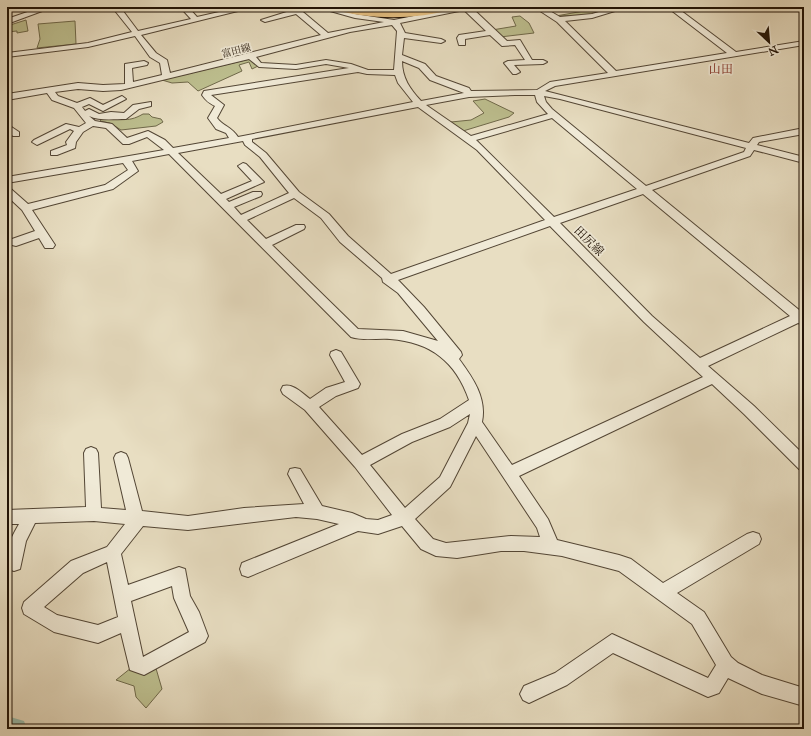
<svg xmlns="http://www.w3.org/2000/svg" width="811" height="736" viewBox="0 0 811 736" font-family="'IM FELL Great Primer','Noto Serif JP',serif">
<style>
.green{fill:#bdbf8f;stroke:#6f694a}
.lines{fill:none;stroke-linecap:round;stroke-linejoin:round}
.river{fill:#98bdae;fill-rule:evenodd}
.minor-casing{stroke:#534635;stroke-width:2}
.highway-casing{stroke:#211306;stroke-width:2}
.minor{fill:#f0ead7;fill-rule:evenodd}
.highway{fill:#e4bf81;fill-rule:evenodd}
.labels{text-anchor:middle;stroke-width:3.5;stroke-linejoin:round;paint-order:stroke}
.far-street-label{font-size:10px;fill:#211306;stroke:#f0ead7}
.far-quarter-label{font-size:12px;fill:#7a1f14;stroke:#f0ead7}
.street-label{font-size:12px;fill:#211306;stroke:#f0ead7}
</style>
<rect width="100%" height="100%" fill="#e8dec2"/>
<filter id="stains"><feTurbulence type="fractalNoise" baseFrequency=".005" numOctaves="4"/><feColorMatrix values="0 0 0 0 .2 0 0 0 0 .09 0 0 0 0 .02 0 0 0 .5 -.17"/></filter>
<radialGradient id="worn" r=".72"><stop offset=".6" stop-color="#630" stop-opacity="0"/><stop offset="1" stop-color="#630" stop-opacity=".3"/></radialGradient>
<g class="green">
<path d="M606 7H617L590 15 556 16Z"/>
<path d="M520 16 529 23 534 33 500 37 492 30 516 26 512 17Z"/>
<path d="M26 20 28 31 17 33V31L7 32V26Z"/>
<path d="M75 21 76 44 37 48 40 39 38 24Z"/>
<path d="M250 59 258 66 252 69 249 62 239 65 242 71 198 91 188 82 172 83 162 80Z"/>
<path d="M485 99 514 113 509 117 463 131 451 122 471 120 484 113 473 101Z"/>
<path d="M143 114H149L152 117 161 119 163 122 156 126 121 130 110 123 100 121 102 119C120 117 126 124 143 114Z"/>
<path d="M155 665 162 689 146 708 136 697 134 686 116 680 131 668Z"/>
</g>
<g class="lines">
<path class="river" d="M7 716 24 721 27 729H7Z"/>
<g class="minor-casing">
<g id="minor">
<path d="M42 7H53L7 24V19Z"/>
<path d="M112 7H120L138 31 191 19 180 7H188L197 17 241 7H254L141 35 156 53 167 60 170 73 321 35 296 14 265 22 261 20 293 10 289 7H297L328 33 384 22 355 18 316 7H328L355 14 394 20 458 7H471L507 41 520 40 532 60H543L547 62 543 64 514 65 520 72 516 74H513L504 63 508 61 525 60 515 45 502 46 490 35 465 39V45H459L457 38 459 35 486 31 464 10 400 23 405 33 441 39 445 41 441 43 404 38 402 55 425 64 436 76 469 88 471 91 537 90 550 82 608 73 557 22 534 7H543L560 17 592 14 616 7H628L592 18 565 21 616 71 727 53 667 7H676L736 52 804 41V45L555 86 545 91 749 143 753 138 804 128V134L759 142 757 145 804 157V163L754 150 750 156 652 190 804 314V325L798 323 708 366 754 406 804 455V471L799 469 744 414 712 384 519 476 548 519 557 540 619 555 631 559 663 583 747 534 753 532 759 534 761 539 759 544 677 593 704 612 731 657 738 663 762 675 804 688V706L762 694 728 678 719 693 708 697 613 653 567 685 529 703 523 700 520 694 524 686 555 673 612 634 708 678 716 665 692 624 619 571 562 556 524 551H501L457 558 436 556 421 549 402 526 378 534 358 531 248 577 242 575 240 569 242 563 339 524 317 519 296 517 188 530 143 526 121 554 128 585 179 567 185 569 190 596 199 612 208 636 205 642 144 675 130 670 121 633 98 643 54 632 24 614 22 608 24 602 71 561 107 547 125 524 94 521 35 523 26 541 20 569 14 571 8 569C2 554 12 536 19 524H7V510L86 507 84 453 86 449 91 447 96 449 98 453 101 508 126 510 114 458 116 454 121 452 126 454 128 458 142 511 188 516 244 508 304 504 288 474 290 469 295 468 300 469 322 506 352 513 366 519 378 520 392 515 355 467 305 410 283 394 281 390 283 386C293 383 302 393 310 399L326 388 345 382 330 355 331 352 336 350 341 352 360 384 358 388 336 396 319 407 362 455 402 434 440 419 469 400C456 362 431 342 390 339 378 338 363 341 351 337L169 154 132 161 138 171 113 189 32 210 55 245 53 248H45L39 238 16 246 12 245 11 242 12 239 35 231 22 210 7 196V188L11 189 28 204 105 185 128 170 123 163 7 183V177L164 150 147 137 129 144H123L106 128 93 126 83 132 76 142 75 148 57 155H51V151L67 145 66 142 74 131 70 129 37 145 32 142 34 140 66 124 79 127 86 123 74 108 52 100 47 93 7 100V94L78 83 103 85 125 84V64L144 61 148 63 147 65 132 68 133 82 162 75 160 63 150 57 135 36 88 47 7 57V53L88 43 132 32ZM392 25 397 31 394 70H368L351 64 326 60 296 65 261 63 256 57 350 32ZM249 59 259 67 296 69 326 64 349 68 204 91 202 95C206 101 209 103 215 106L208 118 216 129 226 133 229 138 173 148 165 140 148 131 127 138 112 124 95 121 89 116C99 121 114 119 126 119L139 109 151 106V102L133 105 124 113 111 112 99 114 89 109 85 111 82 107 89 104 103 111 126 99 122 96 103 105 90 98 77 103 58 96 55 92 78 89 103 91 121 90ZM402 61 419 68 430 80 464 93 421 101C410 89 402 78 402 61ZM358 72 367 74 395 75 398 83 413 102 238 137C232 127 223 126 217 118L224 105 211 95ZM515 95H535L537 102 548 114 471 136 426 105 469 97ZM544 96 560 99 746 148 744 152 646 186 552 109 546 102ZM418 107 477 150 545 220 391 274 348 236 329 214 299 192 266 153 252 142V139ZM552 118 637 189 554 217 476 140ZM243 141 245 145 260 157 289 193 241 215 234 207 261 196 262 194 261 192H253L229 202 226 199 264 182 246 164 243 163 238 166 252 181 221 194 178 153ZM643 194 790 316 700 358 652 316 560 223ZM294 198 321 218 340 242 382 278 383 282 398 293 438 341 403 331 358 329 272 245 304 229 305 227 304 225H296L266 239 247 220ZM550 226 644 322 703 377 512 465 482 422C487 398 473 378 459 359L462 355 461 352 424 307 398 280ZM470 414 468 423 440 477 405 508 370 465 412 442 450 427ZM476 436 537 528 540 537 511 536 446 543 433 539 415 519 450 487ZM107 562 118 617 98 625 57 615 44 607 83 573ZM172 586 174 598 189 632 143 657 131 601Z"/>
<path d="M7 124 19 132V136H13L7 131Z"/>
</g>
</g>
<g class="highway-casing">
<path id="highway" d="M329 7 392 12 436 7H456L455 9C413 20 372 20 330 9Z"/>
</g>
<use href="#minor" class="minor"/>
<use href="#highway" class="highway"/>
</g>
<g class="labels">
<g class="far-street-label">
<text transform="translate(236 50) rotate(-14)" y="4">富田線</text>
</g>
<g class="far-quarter-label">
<text x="721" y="73">山田</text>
</g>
<g class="street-label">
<text transform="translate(589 241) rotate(45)" y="4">田尻線</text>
</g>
</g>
<rect width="811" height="736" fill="none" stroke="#e8dec2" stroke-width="24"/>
<rect x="8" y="8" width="795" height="720" fill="none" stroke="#211306" stroke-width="2"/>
<rect x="12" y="12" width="787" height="712" fill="none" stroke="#211306"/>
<g transform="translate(769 42) rotate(154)" stroke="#f0ead7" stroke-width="3" paint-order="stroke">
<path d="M0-3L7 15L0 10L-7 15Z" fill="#211306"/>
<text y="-6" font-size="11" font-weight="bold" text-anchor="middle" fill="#211306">N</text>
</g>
<rect width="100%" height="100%" filter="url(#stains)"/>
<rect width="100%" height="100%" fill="url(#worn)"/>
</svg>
